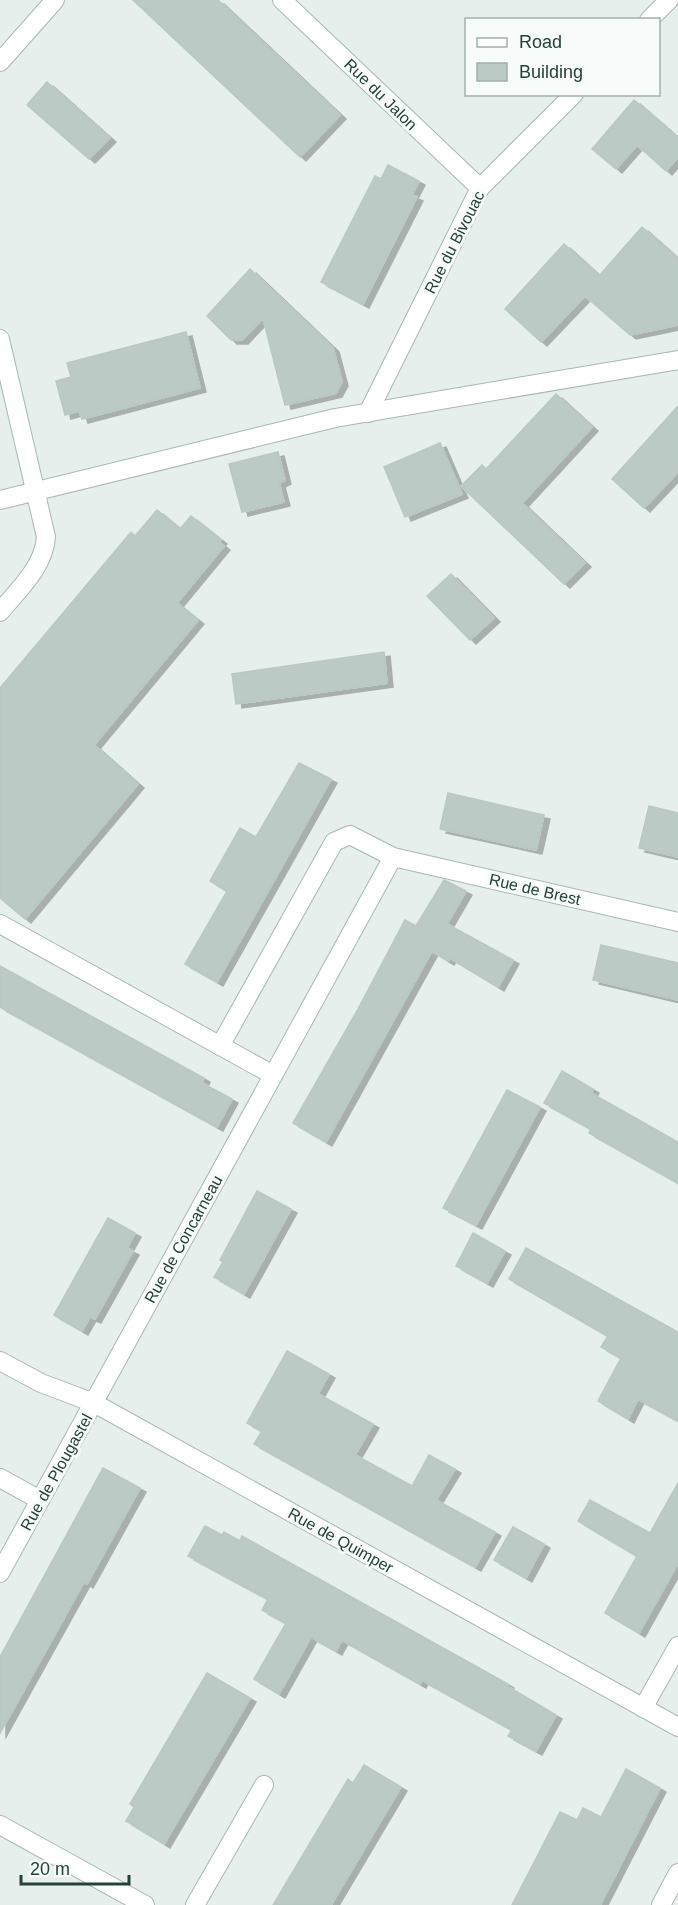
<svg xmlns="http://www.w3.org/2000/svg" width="678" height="1905" viewBox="0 0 678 1905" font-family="Arial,sans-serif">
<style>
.building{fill:#bbcac4;stroke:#b8c9c2;stroke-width:1.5;filter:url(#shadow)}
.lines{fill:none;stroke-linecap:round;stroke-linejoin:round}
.service-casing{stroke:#a8b8b2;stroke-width:20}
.minor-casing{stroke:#a8b8b2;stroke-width:20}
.service{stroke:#fff;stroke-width:18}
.minor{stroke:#fff;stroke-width:18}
.labels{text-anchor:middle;stroke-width:6;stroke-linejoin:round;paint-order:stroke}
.street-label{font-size:16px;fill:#24423a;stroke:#f7fbf9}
</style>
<defs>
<filter id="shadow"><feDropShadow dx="6" dy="4" stdDeviation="0" flood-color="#0004"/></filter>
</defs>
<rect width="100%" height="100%" fill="#e6efeb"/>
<g class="building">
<path d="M133 0H218L340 115 300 157Z"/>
<path d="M47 82 110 138 89 159 27 105Z"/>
<path d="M634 100 678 138V157L666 171 637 145 616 169 592 149Z"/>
<path d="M388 165 419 181 412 195 417 197 363 304 321 282 375 176 381 179Z"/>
<path d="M642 227 678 259V325L630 335 585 296 541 342 505 309 564 244 599 276Z"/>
<path d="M250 269 333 348 342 382 336 393 285 405 263 318 242 340H231L207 316Z"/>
<path d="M186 332 200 388 82 419 79 411 65 415 56 381 71 377 67 363Z"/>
<path d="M556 394 592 427 522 503 585 563 564 584 461 486 482 465 486 469Z"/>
<path d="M678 406V472L644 508 612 479Z"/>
<path d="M440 443 462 494 405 517 384 467Z"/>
<path d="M278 452 285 480 279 483 284 502 242 512 229 464Z"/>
<path d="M157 510 180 529 191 516 221 540 219 542 224 546 177 603 198 620 94 745 138 784 25 919 0 898V688L131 532 135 536Z"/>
<path d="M451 574 494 618 470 640 427 596Z"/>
<path d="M384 652 387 683 236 704 232 674Z"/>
<path d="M299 763 331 779 217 982 185 964 227 891 210 881 240 828 256 837Z"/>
<path d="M448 793 544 815 536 850 440 829Z"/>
<path d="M649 806 678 813V857L639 848Z"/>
<path d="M444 880 466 891 447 924 513 960 498 987 450 958 448 961 432 951 326 1142 293 1123 358 1009 405 920 416 926Z"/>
<path d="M601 945 678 963V1000L593 980Z"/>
<path d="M0 966 204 1078 202 1083 232 1099 217 1127 0 1007Z"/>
<path d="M562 1071 593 1089 591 1093 678 1142V1183L589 1133 591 1129 544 1103Z"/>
<path d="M507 1090 540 1107 476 1225 443 1208Z"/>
<path d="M257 1191 291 1209 244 1294 214 1277 223 1262 220 1260Z"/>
<path d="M108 1218 135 1233 127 1248 133 1251 95 1319 90 1317 82 1331 54 1315Z"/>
<path d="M473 1233 505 1251 487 1283 456 1266Z"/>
<path d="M526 1248 678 1332V1421L638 1399 628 1419 598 1401 621 1358 601 1347 608 1336 509 1279Z"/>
<path d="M287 1351 329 1374 318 1394 373 1424 355 1455 412 1486 429 1455 455 1469 436 1500 495 1532 475 1567 254 1444 262 1431 247 1423Z"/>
<path d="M103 1468 140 1488 87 1584 84 1582 0 1733V1657Z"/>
<path d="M678 1483V1563L639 1633 605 1613 637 1556 578 1521 590 1500 650 1533Z"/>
<path d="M205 1526 222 1535 224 1532 240 1541 242 1536 508 1684 507 1686 556 1715 536 1751 508 1736 512 1730 422 1680 420 1684 342 1640 336 1651 311 1637 279 1694 254 1679 286 1623 262 1610 268 1599 188 1556Z"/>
<path d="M513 1527 544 1544 526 1578 494 1560Z"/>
<path d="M207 1673 250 1698 164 1844 126 1821 134 1807 130 1804Z"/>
<path d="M364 1765 401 1787 331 1905H273L348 1779 353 1783Z"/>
<path d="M626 1769 660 1788 600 1905H512L560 1812 577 1820 583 1808 601 1817Z"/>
</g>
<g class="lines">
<g class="service-casing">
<g id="service">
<path d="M220 1046 334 842 350 835 393 857"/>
<path d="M0 1478 40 1500"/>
</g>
</g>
<g class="minor-casing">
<g id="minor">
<path d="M282 0 480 188"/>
<path d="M649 20 669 0"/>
<path d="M0 62 55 0"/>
<path d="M0 339 46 537C44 567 18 590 0 612"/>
<path d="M368 413 480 188 574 94"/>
<path d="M0 500 335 418 678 360"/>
<path d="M0 924 273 1075"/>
<path d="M0 1361 41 1383 94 1403 678 1727"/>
<path d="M0 1573 393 857 678 922"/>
<path d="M643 1708 678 1646"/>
<path d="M0 1825 145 1905"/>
<path d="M195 1905 264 1785"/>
<path d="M661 1905 678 1873"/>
</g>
</g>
<use href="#service" class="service"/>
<use href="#minor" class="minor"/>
</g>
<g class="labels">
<g class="street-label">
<text transform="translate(381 94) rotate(44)" y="6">Rue du Jalon</text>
<text transform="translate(454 242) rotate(-63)" y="6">Rue du Bivouac</text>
<text transform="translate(535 889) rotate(13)" y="6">Rue de Brest</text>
<text transform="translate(183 1239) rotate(-61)" y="6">Rue de Concarneau</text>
<text transform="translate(56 1472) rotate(-61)" y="6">Rue de Plougastel</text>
<text transform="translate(341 1540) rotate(29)" y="6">Rue de Quimper</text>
</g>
</g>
<rect x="465" y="18" width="195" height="78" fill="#f7fbf9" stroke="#a3b1ad" stroke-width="1.5"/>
<rect x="477" y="38" width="30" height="9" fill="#ffffff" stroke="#a3b1ad" stroke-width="1.5"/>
<text x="519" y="48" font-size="18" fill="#24423a">Road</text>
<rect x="477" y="63" width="30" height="18" fill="#bbcac4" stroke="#a3b1ad" stroke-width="1.5"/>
<text x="519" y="78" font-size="18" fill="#24423a">Building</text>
<path d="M21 1875v9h108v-9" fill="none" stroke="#24423a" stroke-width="3"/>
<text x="30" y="1875" font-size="18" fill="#24423a" stroke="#f7fbf9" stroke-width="4.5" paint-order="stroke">20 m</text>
</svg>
